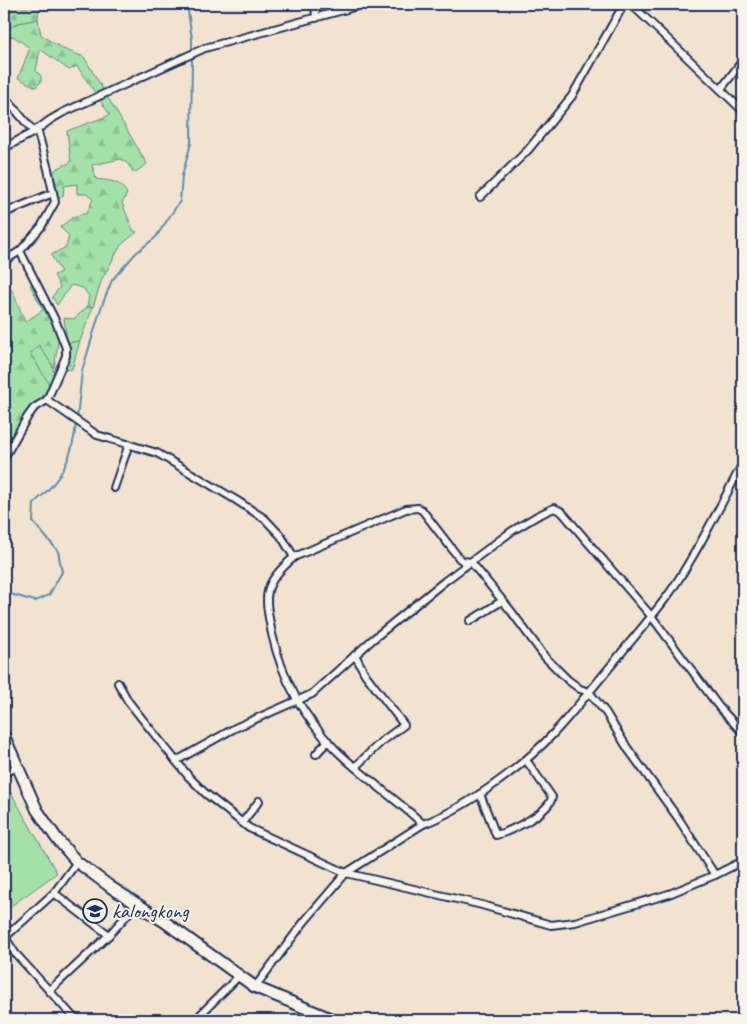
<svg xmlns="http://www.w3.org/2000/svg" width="747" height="1024" viewBox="0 0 747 1024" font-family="Caveat,sans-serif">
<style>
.green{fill:#a4e1a9;stroke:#608884}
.forest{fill:url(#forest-firs);stroke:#608884}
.wetland{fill:url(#wetland-marsh);stroke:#608884}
.cemetery{fill:url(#cemetery-stones);stroke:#608884}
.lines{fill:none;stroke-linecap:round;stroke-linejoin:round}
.stream{stroke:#5a8db0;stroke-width:2}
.street-casing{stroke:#1b2f5e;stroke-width:10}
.primary-casing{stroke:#1b2f5e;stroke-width:14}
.street{stroke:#f7f3e8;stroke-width:6}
.primary{stroke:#f7f3e8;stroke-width:10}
.labels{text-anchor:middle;stroke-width:4;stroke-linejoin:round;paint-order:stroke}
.poi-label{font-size:21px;fill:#1b2f5e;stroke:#f7f3e8;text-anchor:start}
</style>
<defs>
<pattern id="forest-firs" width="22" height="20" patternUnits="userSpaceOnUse" patternTransform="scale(1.25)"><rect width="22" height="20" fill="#a4e1a9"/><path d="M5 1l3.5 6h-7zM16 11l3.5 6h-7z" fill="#8dc194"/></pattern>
<pattern id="wetland-marsh" width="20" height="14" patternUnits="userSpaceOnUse" patternTransform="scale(1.25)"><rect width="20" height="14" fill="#a4e1a9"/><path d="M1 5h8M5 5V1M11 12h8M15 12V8" fill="none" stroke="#8dc194"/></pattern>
<pattern id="cemetery-stones" width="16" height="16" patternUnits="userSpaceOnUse" patternTransform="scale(1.25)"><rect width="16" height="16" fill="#a4e1a9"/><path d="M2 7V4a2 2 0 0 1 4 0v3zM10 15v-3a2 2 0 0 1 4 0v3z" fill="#8dc194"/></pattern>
</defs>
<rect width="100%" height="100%" fill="#f2e3d0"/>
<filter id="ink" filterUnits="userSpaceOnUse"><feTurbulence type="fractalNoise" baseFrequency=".02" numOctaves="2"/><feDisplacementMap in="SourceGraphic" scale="10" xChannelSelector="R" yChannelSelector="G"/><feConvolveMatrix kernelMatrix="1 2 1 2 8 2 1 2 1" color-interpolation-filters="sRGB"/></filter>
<g filter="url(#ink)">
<g class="green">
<path d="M87 307H93L80 341 67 343 64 318 74 319Z"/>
<path d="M39 345C47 357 62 373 49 388L30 353Z"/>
<path d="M4 781 57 873 4 911Z"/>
</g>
<g class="forest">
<path d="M38 19 41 35 63 49 84 57 147 164 134 173 128 164 121 159 92 165 96 179C109 181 121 180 127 194L122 203 133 230 137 232 121 245 102 279 93 307H87L89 296 83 288 71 285 57 305 52 297 60 287 54 275 61 272 51 255 66 247 69 236 60 227 73 217 87 213 93 199 86 194H77V184L64 186 63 197 55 196 57 183 50 177 56 169 71 162 67 131 110 115 77 66 69 70 40 49 36 71 41 76V82L36 87 18 78 30 48 13 36 4 39V31L18 23Z"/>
<path d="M4 280 13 292 25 322 43 310 30 285 38 282 59 337 54 368 39 345 30 353 48 382 51 394H44C28 412 12 431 4 454V342L8 339 4 332Z"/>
</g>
<path class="wetland" d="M80 341 72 369 63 370 67 343Z"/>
<path class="cemetery" d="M4 4H39L38 19 18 23 4 31Z"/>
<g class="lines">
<g class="stream">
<path d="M187 4 192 39V51"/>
<path d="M77 419 82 371 101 308 112 280 136 253 156 237 180 201 182 176 191 143 192 56"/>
<path d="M10 594 35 601 49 595 62 572 58 551 33 522 34 503C61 481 73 458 76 423"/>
</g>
<g class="street-casing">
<g id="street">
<path d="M315 4 316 18"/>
<path d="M631 4 743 111"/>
<path d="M721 89 743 60"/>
<path d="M4 96 34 132"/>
<path d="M4 148 34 132 50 120 62 113 205 48 365 4"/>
<path d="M480 197 528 150 572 96 624 4"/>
<path d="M4 213 53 193"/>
<path d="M4 261 20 251"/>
<path d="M47 400 97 435 157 453 236 500 265 519 281 536 294 557 406 509 418 508 422 510 459 558 463 561 471 562 511 611 545 657 568 680 580 689 589 692 606 713 628 749 678 818 715 875"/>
<path d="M4 458 28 416 34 408 47 400 66 356V348L56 322 20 251 41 227 55 202 48 169 37 129"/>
<path d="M114 488 129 444"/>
<path d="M294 557C262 586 264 593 272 634 282 678 303 717 335 749 362 776 395 798 423 824"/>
<path d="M470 621 502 601"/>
<path d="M355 655 365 674 404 725 381 742 355 767"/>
<path d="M118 683 128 701 143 720 189 777 205 793 249 828 346 873 482 905 551 925 575 922 669 894 715 875 743 861"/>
<path d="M316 754 328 741"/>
<path d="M176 761 235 728 312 694 372 640 445 581 512 531 537 516 554 508 562 512 652 617 719 707 743 733"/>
<path d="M4 773 17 767"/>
<path d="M480 794 496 835C511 831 549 813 552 797L526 760"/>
<path d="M242 823 259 801"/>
<path d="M54 893 109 935"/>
<path d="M4 936 15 953 76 1020"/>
<path d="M4 938 54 893 77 862"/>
<path d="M255 987 304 922 346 873 423 824C466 808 521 768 553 734 574 711 594 686 614 662 633 638 653 616 671 591 698 551 720 506 743 463"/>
<path d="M49 991 109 935 137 904"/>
<path d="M195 1020 239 976"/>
</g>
</g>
<g class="primary-casing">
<path id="primary" d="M4 736 37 810 57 839 77 862 112 888 165 922 255 987 334 1020"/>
</g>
<use href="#street" class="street"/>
<use href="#primary" class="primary"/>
</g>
</g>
<defs>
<g id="school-ring" transform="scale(1.25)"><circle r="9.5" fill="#f7f3e8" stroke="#1b2f5e" stroke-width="1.5"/><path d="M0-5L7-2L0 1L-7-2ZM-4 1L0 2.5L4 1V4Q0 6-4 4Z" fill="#1b2f5e"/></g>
</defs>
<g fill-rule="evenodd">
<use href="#school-ring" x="95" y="911"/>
</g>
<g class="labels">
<g class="poi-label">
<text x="112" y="918">kalongkong</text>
</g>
</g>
<rect width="747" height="1024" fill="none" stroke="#f7f3e8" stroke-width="20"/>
<rect x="10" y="10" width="727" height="1004" fill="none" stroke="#1b2f5e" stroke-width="2" filter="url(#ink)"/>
</svg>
